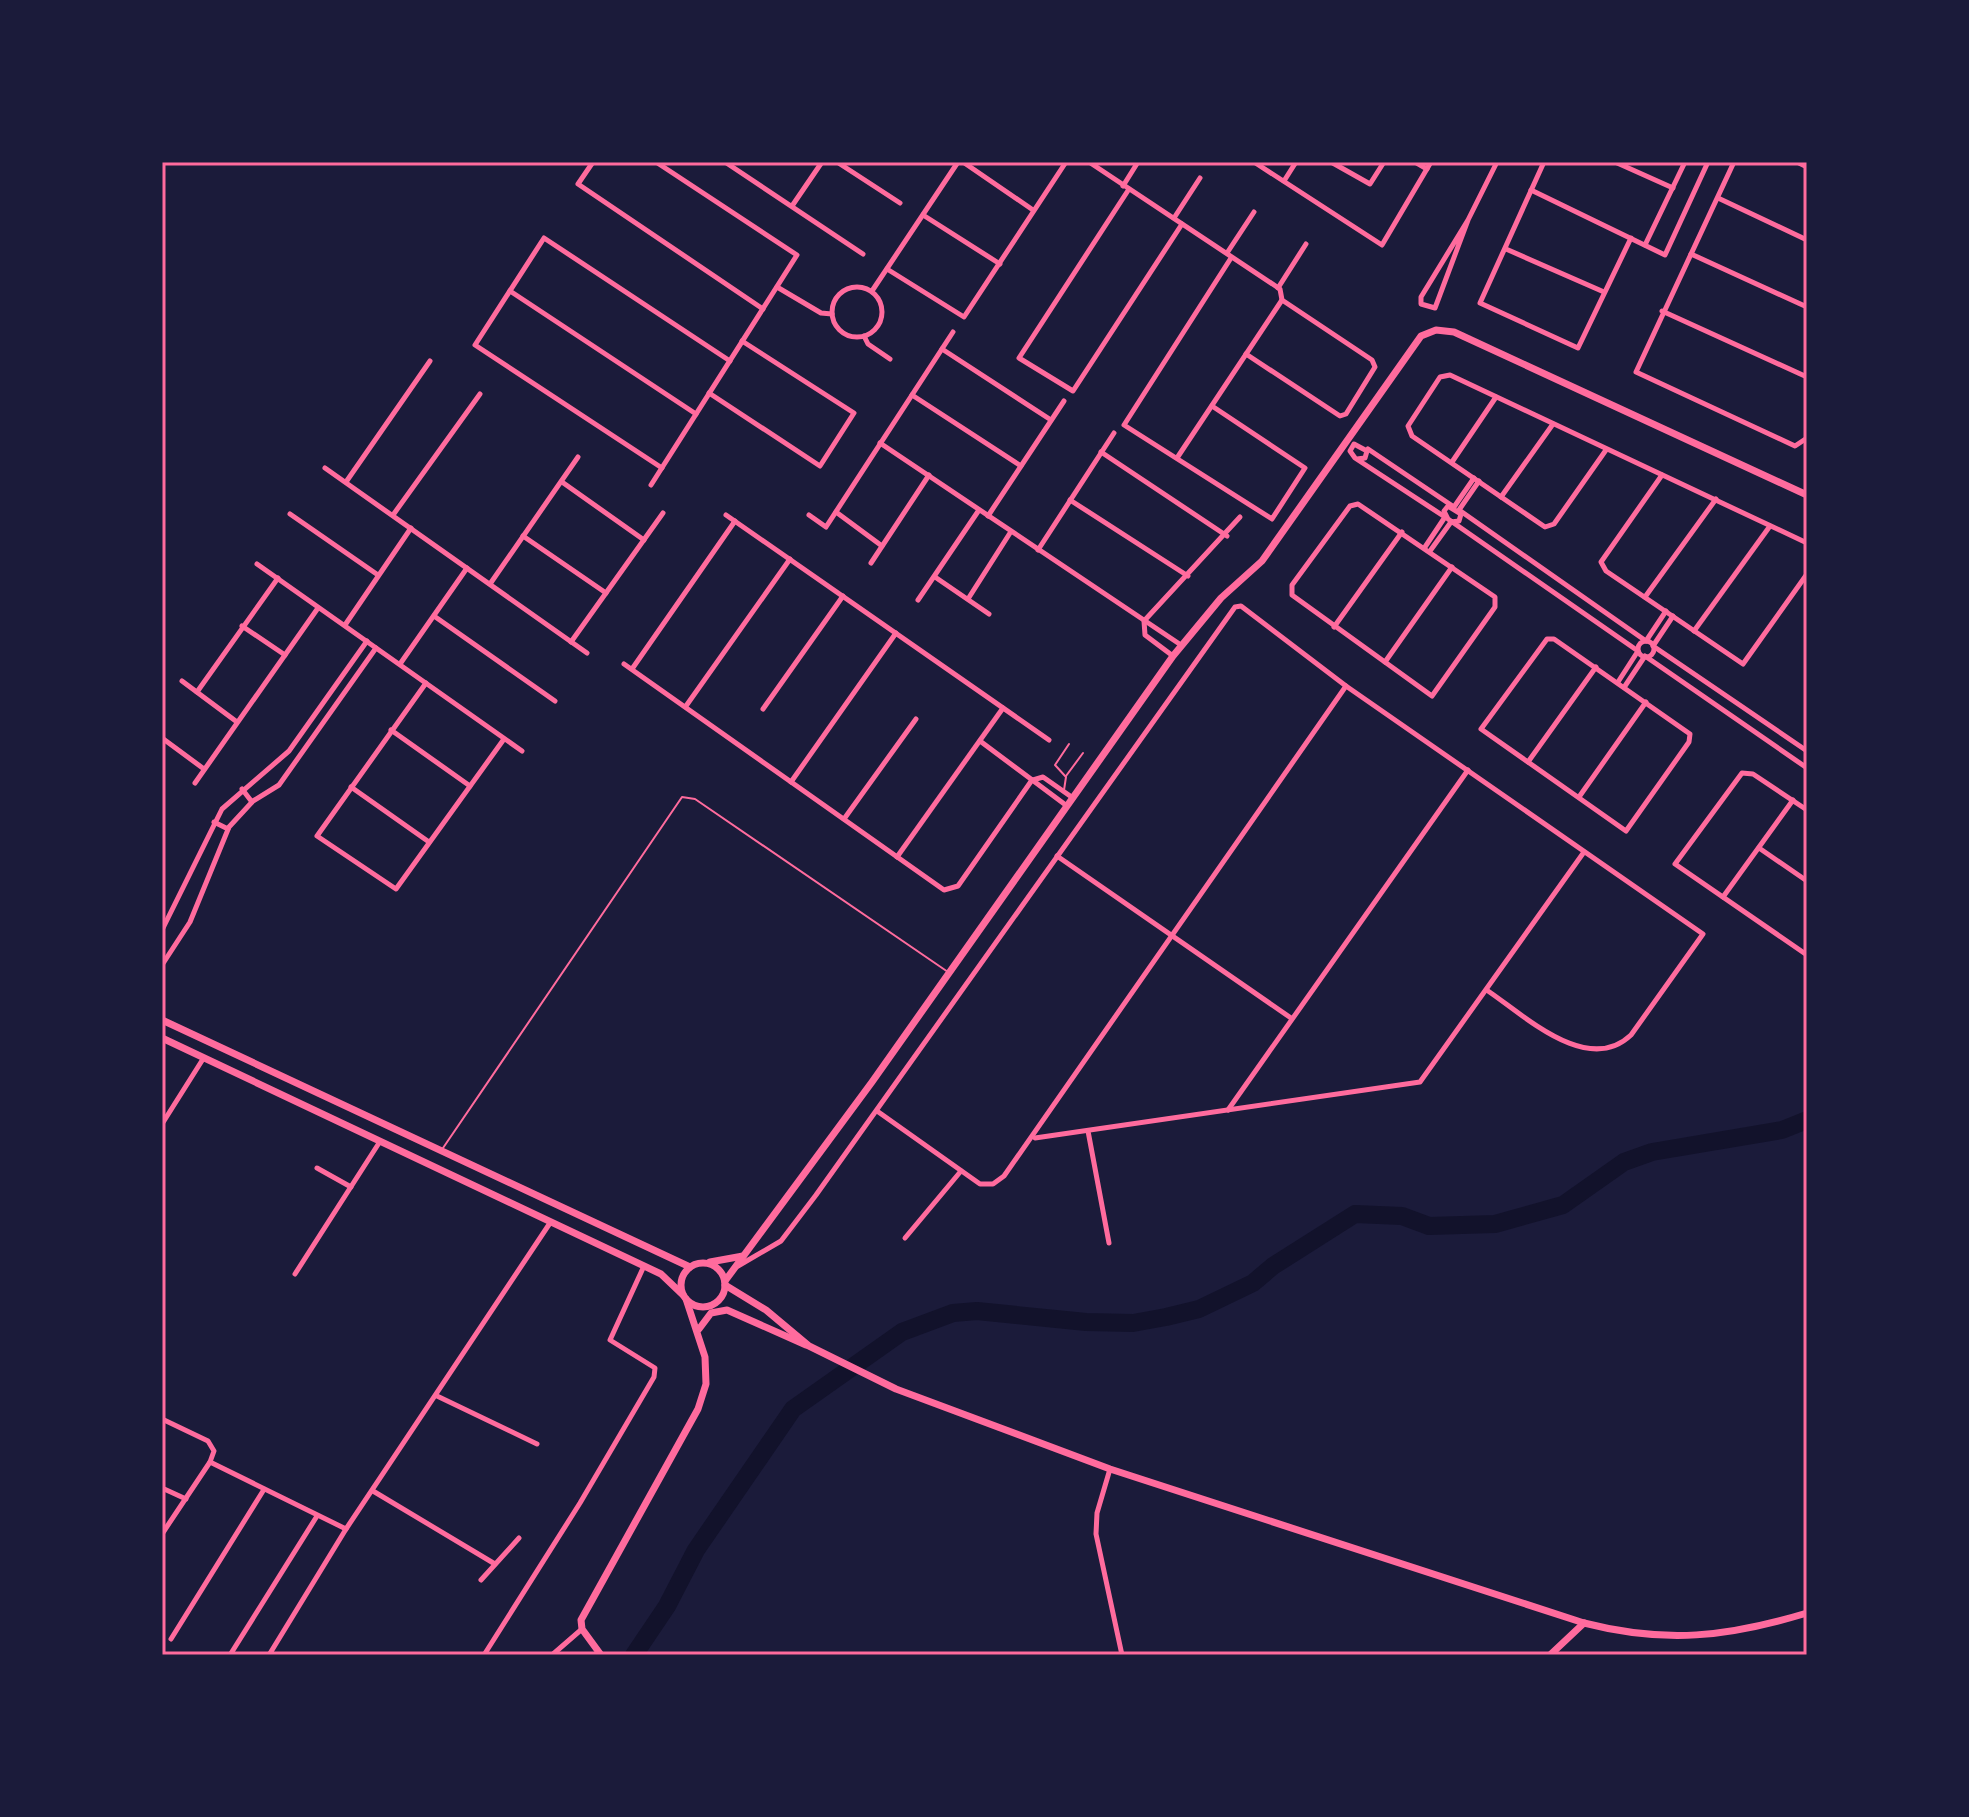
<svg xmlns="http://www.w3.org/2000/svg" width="1969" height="1817" viewBox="0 0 1969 1817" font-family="'Exo 2',sans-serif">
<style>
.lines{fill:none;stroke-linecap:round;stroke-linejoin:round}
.river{stroke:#12122b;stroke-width:18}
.service{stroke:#ff6b9d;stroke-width:2}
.minor{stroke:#ff6b9d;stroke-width:5}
.secondary{stroke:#ff6b9d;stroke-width:7}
.neatline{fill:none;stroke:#ff6b9d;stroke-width:3}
</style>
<rect width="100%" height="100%" fill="#1b1b3a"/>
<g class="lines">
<path class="river" d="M634 1655 667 1606 696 1550 793 1409 902 1332 953 1313 977 1311 1086 1322 1133 1323 1166 1317 1199 1309 1253 1283 1273 1266 1355 1214 1402 1216 1429 1226 1495 1224 1563 1205 1624 1162 1652 1152 1782 1130 1807 1120"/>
<g class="service">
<path d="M1066 776 1083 753"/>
<path d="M1064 790 1066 777 1055 765 1069 744"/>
<path d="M443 1148 682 797 695 799 948 972"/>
</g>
<g class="minor">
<path d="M593 162 578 184 763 309"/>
<path d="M725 162 863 254"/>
<path d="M837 162 900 203"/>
<path d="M963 162 1033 210"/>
<path d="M1089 162 1280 289 1282 300 1372 360 1375 367 1346 414 1340 416 1246 354"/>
<path d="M1254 162 1382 245 1431 162"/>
<path d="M1331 162 1370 184 1384 162"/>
<path d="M1415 162 1427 169"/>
<path d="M1544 162 1480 303 1578 348 1631 238"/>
<path d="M1615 162 1673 188"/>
<path d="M1734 162 1636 372 1795 446 1807 438"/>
<path d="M1797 162 1807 167"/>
<path d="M1284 181 1296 162"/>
<path d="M1123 186 1138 162"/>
<path d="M1129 189 1019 358 1073 391 1182 224"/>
<path d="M1531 190 1665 255 1708 162"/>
<path d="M1718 198 1807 240"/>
<path d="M792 206 822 162"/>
<path d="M923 215 1000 264"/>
<path d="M1174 218 1200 178"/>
<path d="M1468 220 1435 308 1421 304V297L1468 220 1497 162"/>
<path d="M1645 245 1685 162"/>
<path d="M1506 249 1604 292"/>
<path d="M1227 253 1254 212"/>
<path d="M1691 254 1807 307"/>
<path d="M887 269 964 317 1066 162"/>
<circle cx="857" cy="312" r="25"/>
<path d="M777 287 821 313 832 314"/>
<path d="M1278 288 1306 244"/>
<path d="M510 291 696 414"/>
<path d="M872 291 958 162"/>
<path d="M1662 311 1807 377"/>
<path d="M864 336 868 344 890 359"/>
<path d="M942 349 1051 420"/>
<path d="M709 393 820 466 854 413 742 341"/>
<path d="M912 395 1021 466"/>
<path d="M1212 406 1305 468 1272 519 1124 425 1231 258"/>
<path d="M880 443 1181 645"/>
<path d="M1368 449 1454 507 1474 478"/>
<path d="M1606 450 1554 524 1545 527 1412 436 1408 426 1440 377 1450 375 1807 543"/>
<path d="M1101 452 1227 536"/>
<path d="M1177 458 1282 300"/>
<path d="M1357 459 1365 458 1367 451 1354 444 1350 451 1355 458 1445 517 1425 547"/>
<path d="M1452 462 1496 397"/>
<path d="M325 468 587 653"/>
<path d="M662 468 475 345 544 238 730 361"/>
<path d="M1662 475 1601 562 1606 571 1743 664 1807 574"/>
<path d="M1479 481 1459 510 1646 641 1666 611"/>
<path d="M346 482 430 361"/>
<path d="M562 482 644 540"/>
<path d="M651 485 797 255 656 162"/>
<path d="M1501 497 1553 424"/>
<path d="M1070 500 1188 576"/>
<path d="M1358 504 1495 597V607L1432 696 1292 595V585L1350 506Z"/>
<path d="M836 512 882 546"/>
<path d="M290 514 378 575"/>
<path d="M393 515 480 394"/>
<path d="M726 515 1049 740"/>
<path d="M809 515 826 527 953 332"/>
<path d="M988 516 1064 401"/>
<path d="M1451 522 1459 521 1461 514 1448 506 1444 511 1448 519 1638 651 1618 682"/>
<path d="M523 536 606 593"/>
<path d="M1038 550 1114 433"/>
<path d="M1430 551 1451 522"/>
<path d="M871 563 929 475"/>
<path d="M257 564 522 751"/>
<path d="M935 577 989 614"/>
<path d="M490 584 578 457"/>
<path d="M1645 597 1716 499"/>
<path d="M968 599 1010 533"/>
<path d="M918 600 979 510"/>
<path d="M434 616 555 701"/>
<path d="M1673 616 1653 646 1807 751"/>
<path d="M345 625 411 528"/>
<path d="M242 626 285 655"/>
<path d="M1334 627 1402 532"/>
<path d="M1694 631 1770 526"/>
<path d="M1547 639H1554L1690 734 1689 742 1626 831 1481 729Z"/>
<circle cx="1646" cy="649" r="8"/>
<path d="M571 642 663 513"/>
<path d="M1173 656 1145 635 1144 621 1240 517"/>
<path d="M1385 662 1452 567"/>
<path d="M400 664 467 568"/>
<path d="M624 664 944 890 958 886 1032 780"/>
<path d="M632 669 735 521"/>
<path d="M182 681 237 722"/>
<path d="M426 683 317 836 396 889 504 739"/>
<path d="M1625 686 1645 656 1807 768"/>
<path d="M197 692 278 578"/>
<path d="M686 706 790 559"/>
<path d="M763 709 843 596"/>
<path d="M391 730 470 786"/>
<path d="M162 738 204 769"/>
<path d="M980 741 1067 806"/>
<path d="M1528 762 1596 667"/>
<path d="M1033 780 1043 777 1073 798"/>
<path d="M791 782 896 633"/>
<path d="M195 783 318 608"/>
<path d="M351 787 429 842"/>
<path d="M242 789 252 802"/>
<path d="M1579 797 1646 702"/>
<path d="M1807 810 1753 774 1742 773 1675 864 1807 955"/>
<path d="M844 819 916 719"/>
<path d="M214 822 228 829"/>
<path d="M1759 848 1807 881"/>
<path d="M1057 856 1291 1018"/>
<path d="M897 857 1003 708"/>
<path d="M1723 897 1793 800"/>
<path d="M162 930 222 809 289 751 367 641"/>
<path d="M162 965 190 922 229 827 253 801 279 785 376 648"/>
<path d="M1228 1110 1468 770"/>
<path d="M877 1111 980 1184H993L1004 1176 1346 686"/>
<path d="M162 1124 203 1059"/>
<path d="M1088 1131 1109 1243"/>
<path d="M1035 1138 1420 1082 1584 852"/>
<path d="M317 1168 351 1187"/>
<path d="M905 1238 961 1171"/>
<path d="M738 1266 781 1241 816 1195 1235 607 1241 606 1346 686 1703 934 1631 1035C1588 1076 1525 1016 1488 991"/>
<path d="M295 1274 379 1143"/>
<path d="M437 1396 537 1444"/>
<path d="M162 1419 208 1441 214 1451 210 1462 162 1534"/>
<path d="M210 1462 346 1529"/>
<path d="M1110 1469 1097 1513 1096 1534 1122 1655"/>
<path d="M162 1488 186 1499"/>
<path d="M373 1491 495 1564"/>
<path d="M481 1580 519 1538"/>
<path d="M171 1639 263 1491"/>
<path d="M230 1655 317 1516"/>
<path d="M269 1655 346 1529 550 1223"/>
<path d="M484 1655 580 1503 654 1377 655 1368 610 1340 644 1266"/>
<path d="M552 1655 582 1629"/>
</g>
<g class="secondary">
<path d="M162 1020 690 1267"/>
<path d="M162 1038 661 1274 683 1295"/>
<path d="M710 1262 743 1256"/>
<circle cx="703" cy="1285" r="22"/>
<path d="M725 1281 872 1082 1173 656 1221 598 1262 561 1421 336 1436 330 1454 332 1807 495"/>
<path d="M725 1285 766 1310 809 1346 896 1389 1110 1469 1584 1623C1666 1644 1727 1637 1807 1613"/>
<path d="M699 1329 711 1313 727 1310 806 1345"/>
<path d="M601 1655 582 1629 581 1620 698 1409 706 1384 705 1357 686 1299"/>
<path d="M1550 1655 1584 1623"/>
</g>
</g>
<rect width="1969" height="1817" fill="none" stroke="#1b1b3a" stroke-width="328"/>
<rect x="164" y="164" width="1641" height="1489" class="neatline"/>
</svg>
